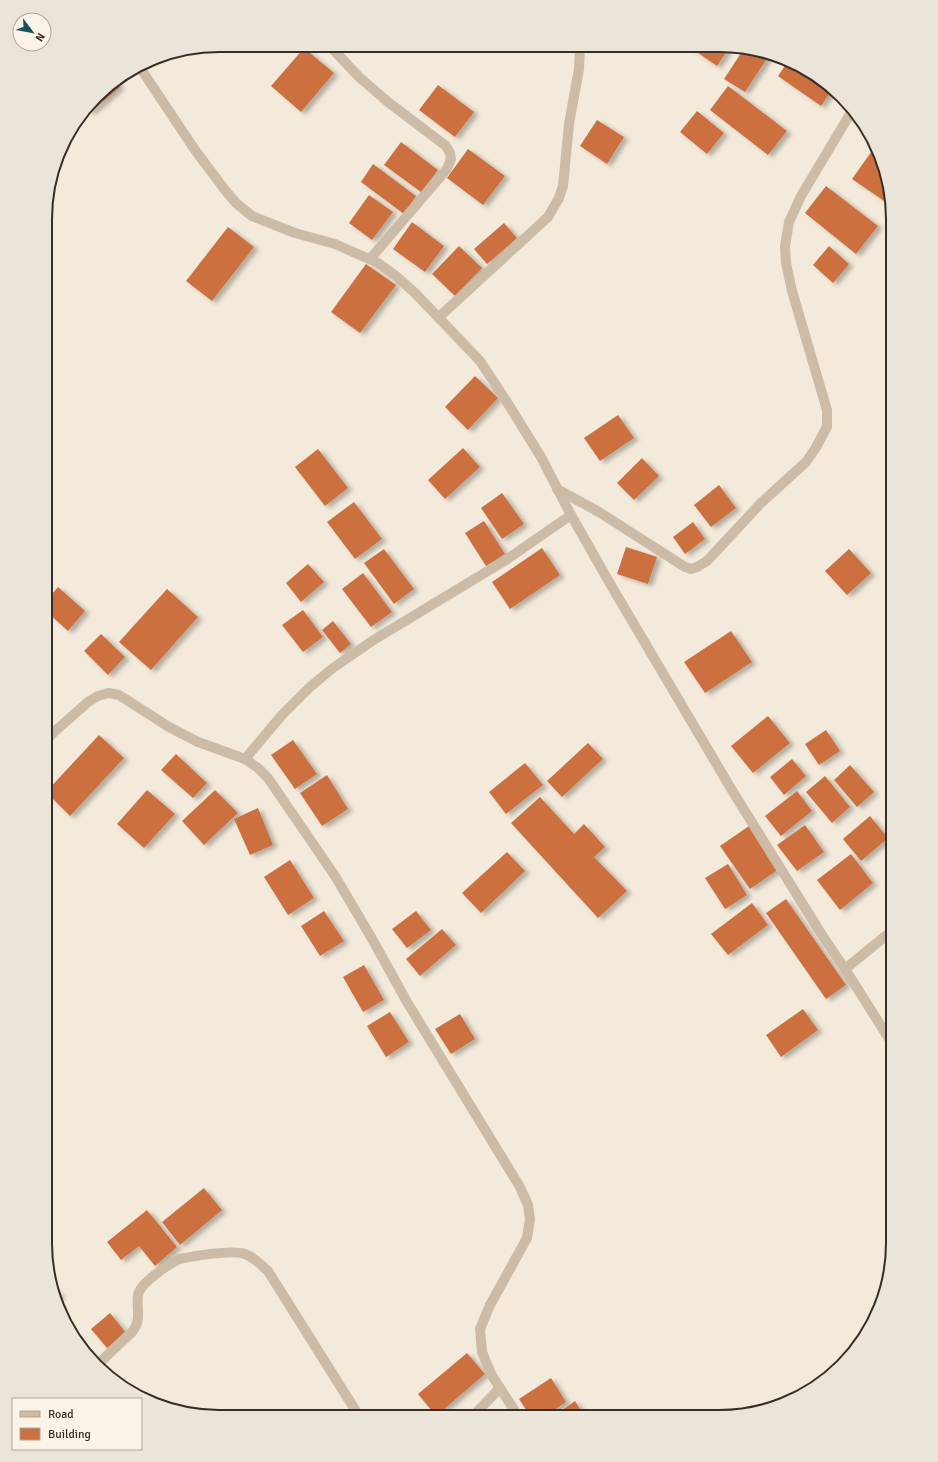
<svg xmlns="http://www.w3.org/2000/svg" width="938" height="1462" viewBox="0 0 938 1462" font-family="Signika,sans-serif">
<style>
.building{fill:#cc7040;filter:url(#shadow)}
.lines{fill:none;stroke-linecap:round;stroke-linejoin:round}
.minor{stroke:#ccbba6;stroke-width:10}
.tertiary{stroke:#ccbba6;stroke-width:10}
.rim{fill:none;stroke:#382e28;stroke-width:2}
</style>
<defs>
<filter id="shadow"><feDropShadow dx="4.5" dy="2.5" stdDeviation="2" flood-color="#0004"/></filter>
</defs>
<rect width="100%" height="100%" fill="#f3eadb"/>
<g class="building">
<path d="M688 46H730L717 66Z"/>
<path d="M745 47 770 54 745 92 724 79Z"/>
<path d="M304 48 334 73 301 112 271 86Z"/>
<path d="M789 60 825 81 833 88 821 106 778 76Z"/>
<path d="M115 81 120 87 90 113 87 110 104 88Z"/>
<path d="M438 85 474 112 455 137 419 110Z"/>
<path d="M728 86 787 131 768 155 710 110Z"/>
<path d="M697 111 724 133 707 154 680 132Z"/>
<path d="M597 120 624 137 607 164 580 146Z"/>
<path d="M401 142 438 170 421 192 384 165Z"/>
<path d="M874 148 880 153 890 205 852 179Z"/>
<path d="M468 149 505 176 483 205 447 178Z"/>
<path d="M373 164 416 196 404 214 361 182Z"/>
<path d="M826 186 878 226 856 254 805 213Z"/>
<path d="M369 195 393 212 372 240 349 223Z"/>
<path d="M412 222 444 246 425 272 393 249Z"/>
<path d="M504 223 517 238 487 264 474 249Z"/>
<path d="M228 227 254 247 212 301 186 281Z"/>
<path d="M459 246 482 268 455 296 432 274Z"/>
<path d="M829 246 849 264 833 283 813 265Z"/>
<path d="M366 264 396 285 360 333 331 312Z"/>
<path d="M475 376 498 398 468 430 445 407Z"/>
<path d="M618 415 634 438 600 461 584 438Z"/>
<path d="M463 448 480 467 445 499 428 480Z"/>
<path d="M318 449 348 488 325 506 295 467Z"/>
<path d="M642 458 659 476 634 500 617 483Z"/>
<path d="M719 485 736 508 711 527 694 505Z"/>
<path d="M502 493 524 524 502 539 481 508Z"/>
<path d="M354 502 382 539 355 559 327 522Z"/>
<path d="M484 521 505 554 486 566 465 533Z"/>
<path d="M693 522 705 539 685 554 673 537Z"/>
<path d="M626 547 657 557 648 584 617 574Z"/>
<path d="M542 548 560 575 510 609 492 582Z"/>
<path d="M384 549 414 589 394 604 364 563Z"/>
<path d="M849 549 871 573 847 595 825 571Z"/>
<path d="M308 564 324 582 301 602 286 583Z"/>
<path d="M363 573 392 612 371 627 342 589Z"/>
<path d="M58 587 85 611 68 631 46 611V601Z"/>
<path d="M167 589 198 617 151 670 119 642Z"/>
<path d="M303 610 323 637 303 652 282 625Z"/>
<path d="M333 621 351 644 340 653 322 630Z"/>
<path d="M731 631 752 662 705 693 684 662Z"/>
<path d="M101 634 125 657 108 675 84 651Z"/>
<path d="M768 716 790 743 753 773 731 746Z"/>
<path d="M826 730 840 751 819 765 805 744Z"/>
<path d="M99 735 124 758 70 816 46 792Z"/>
<path d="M293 740 317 774 295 789 271 755Z"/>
<path d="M588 743 603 759 562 797 547 781Z"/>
<path d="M176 754 207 783 193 798 161 770Z"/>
<path d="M792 759 806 776 784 795 770 777Z"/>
<path d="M525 763 543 785 506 814 489 792Z"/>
<path d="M850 765 874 792 857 807 834 780Z"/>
<path d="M327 775 348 809 322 826 300 793Z"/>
<path d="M825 776 850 807 832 823 806 792Z"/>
<path d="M147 790 175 814 144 848 117 824Z"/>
<path d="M215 790 238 813 204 845 182 821Z"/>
<path d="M797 791 812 811 781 836 765 816Z"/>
<path d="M540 797 574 834 584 824 605 847 594 857 627 891 598 918 511 823Z"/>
<path d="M258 808 273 845 250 855 234 819Z"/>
<path d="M870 816 888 838 861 861 843 839Z"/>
<path d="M805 825 824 852 797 871 777 845Z"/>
<path d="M749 826 779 869 750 889 720 846Z"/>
<path d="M507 852 525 871 481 913 462 893Z"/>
<path d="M851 854 873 883 840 910 817 880Z"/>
<path d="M290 860 314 898 288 915 264 877Z"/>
<path d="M728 864 747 895 725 909 705 878Z"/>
<path d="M786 899 846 985 826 999 766 913Z"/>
<path d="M752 903 768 925 728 955 711 934Z"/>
<path d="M324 911 344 941 320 956 301 926Z"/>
<path d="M416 911 431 930 407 948 392 929Z"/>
<path d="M442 929 456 945 420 976 406 959Z"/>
<path d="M364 965 384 1000 363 1012 343 977Z"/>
<path d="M803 1009 818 1030 781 1057 766 1035Z"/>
<path d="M390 1012 409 1042 386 1057 367 1026Z"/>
<path d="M460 1014 475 1039 451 1054 435 1029Z"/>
<path d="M204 1188 222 1210 180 1245 162 1222Z"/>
<path d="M147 1210 177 1247 155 1266 139 1246 121 1260 107 1242Z"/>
<path d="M54 1289 61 1295 56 1301Z"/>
<path d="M110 1313 126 1333 107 1348 91 1329Z"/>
<path d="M467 1353 485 1374 436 1416 418 1394Z"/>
<path d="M551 1378 566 1402 544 1417 530 1416 519 1399Z"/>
<path d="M575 1401 585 1417H552Z"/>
</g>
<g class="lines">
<g class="minor">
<path d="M329 45 359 77 388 102 446 146 450 153 451 159 447 169 370 259"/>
<path d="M439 317 548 217 559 198 563 186 569 124 579 69 580 46"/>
<path d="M557 489 599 512 685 567 691 569 697 567 707 561 761 503 806 462 815 449 827 427V410L792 291 786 263 785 246 789 222 801 196 853 109"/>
<path d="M46 741 54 732 88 702 98 696 108 693 119 695 169 727 198 742 245 759 258 768 268 778 335 876 371 937 407 1002 520 1187 528 1205 530 1219 527 1238 490 1305 480 1329 482 1352 491 1374 518 1416"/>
<path d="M245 759 282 715 310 687 333 668 372 641 506 560 571 515"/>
<path d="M845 969 893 930"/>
<path d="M97 1365 133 1331C142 1318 136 1309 138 1295 140 1283 169 1264 179 1259 195 1256 231 1249 245 1254 254 1257 261 1265 268 1271L359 1416"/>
<path d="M473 1416 499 1389"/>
</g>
<path class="tertiary" d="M139 66 195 150 225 190 236 203 252 216 295 233 335 244 378 263 396 276 415 293 480 361 505 399 541 457 571 515 612 587 733 792 822 935 845 969 893 1045"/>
</g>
<path d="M0 0H938V1462H0ZM219 52H719A167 167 0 0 1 886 219V1243A167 167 0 0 1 719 1410H219A167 167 0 0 1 52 1243V219A167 167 0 0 1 219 52Z" fill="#eae4d9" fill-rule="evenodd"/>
<path class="rim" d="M219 52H719A167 167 0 0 1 886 219V1243A167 167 0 0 1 719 1410H219A167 167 0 0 1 52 1243V219A167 167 0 0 1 219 52Z"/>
<rect x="12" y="1398" width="130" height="52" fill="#faf4e8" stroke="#aca59b"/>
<rect x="20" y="1411" width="20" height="6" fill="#ccbba6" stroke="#aca59b"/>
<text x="48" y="1418" font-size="12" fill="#382e28">Road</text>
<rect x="20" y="1428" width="20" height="12" fill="#cc7040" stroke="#aca59b"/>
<text x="48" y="1438" font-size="12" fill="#382e28">Building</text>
<g transform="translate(32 32) rotate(122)"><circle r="19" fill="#faf4e8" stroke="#aca59b"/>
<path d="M0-3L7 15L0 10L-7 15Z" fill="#1b515c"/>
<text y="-6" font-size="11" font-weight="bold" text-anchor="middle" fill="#382e28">N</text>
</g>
</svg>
